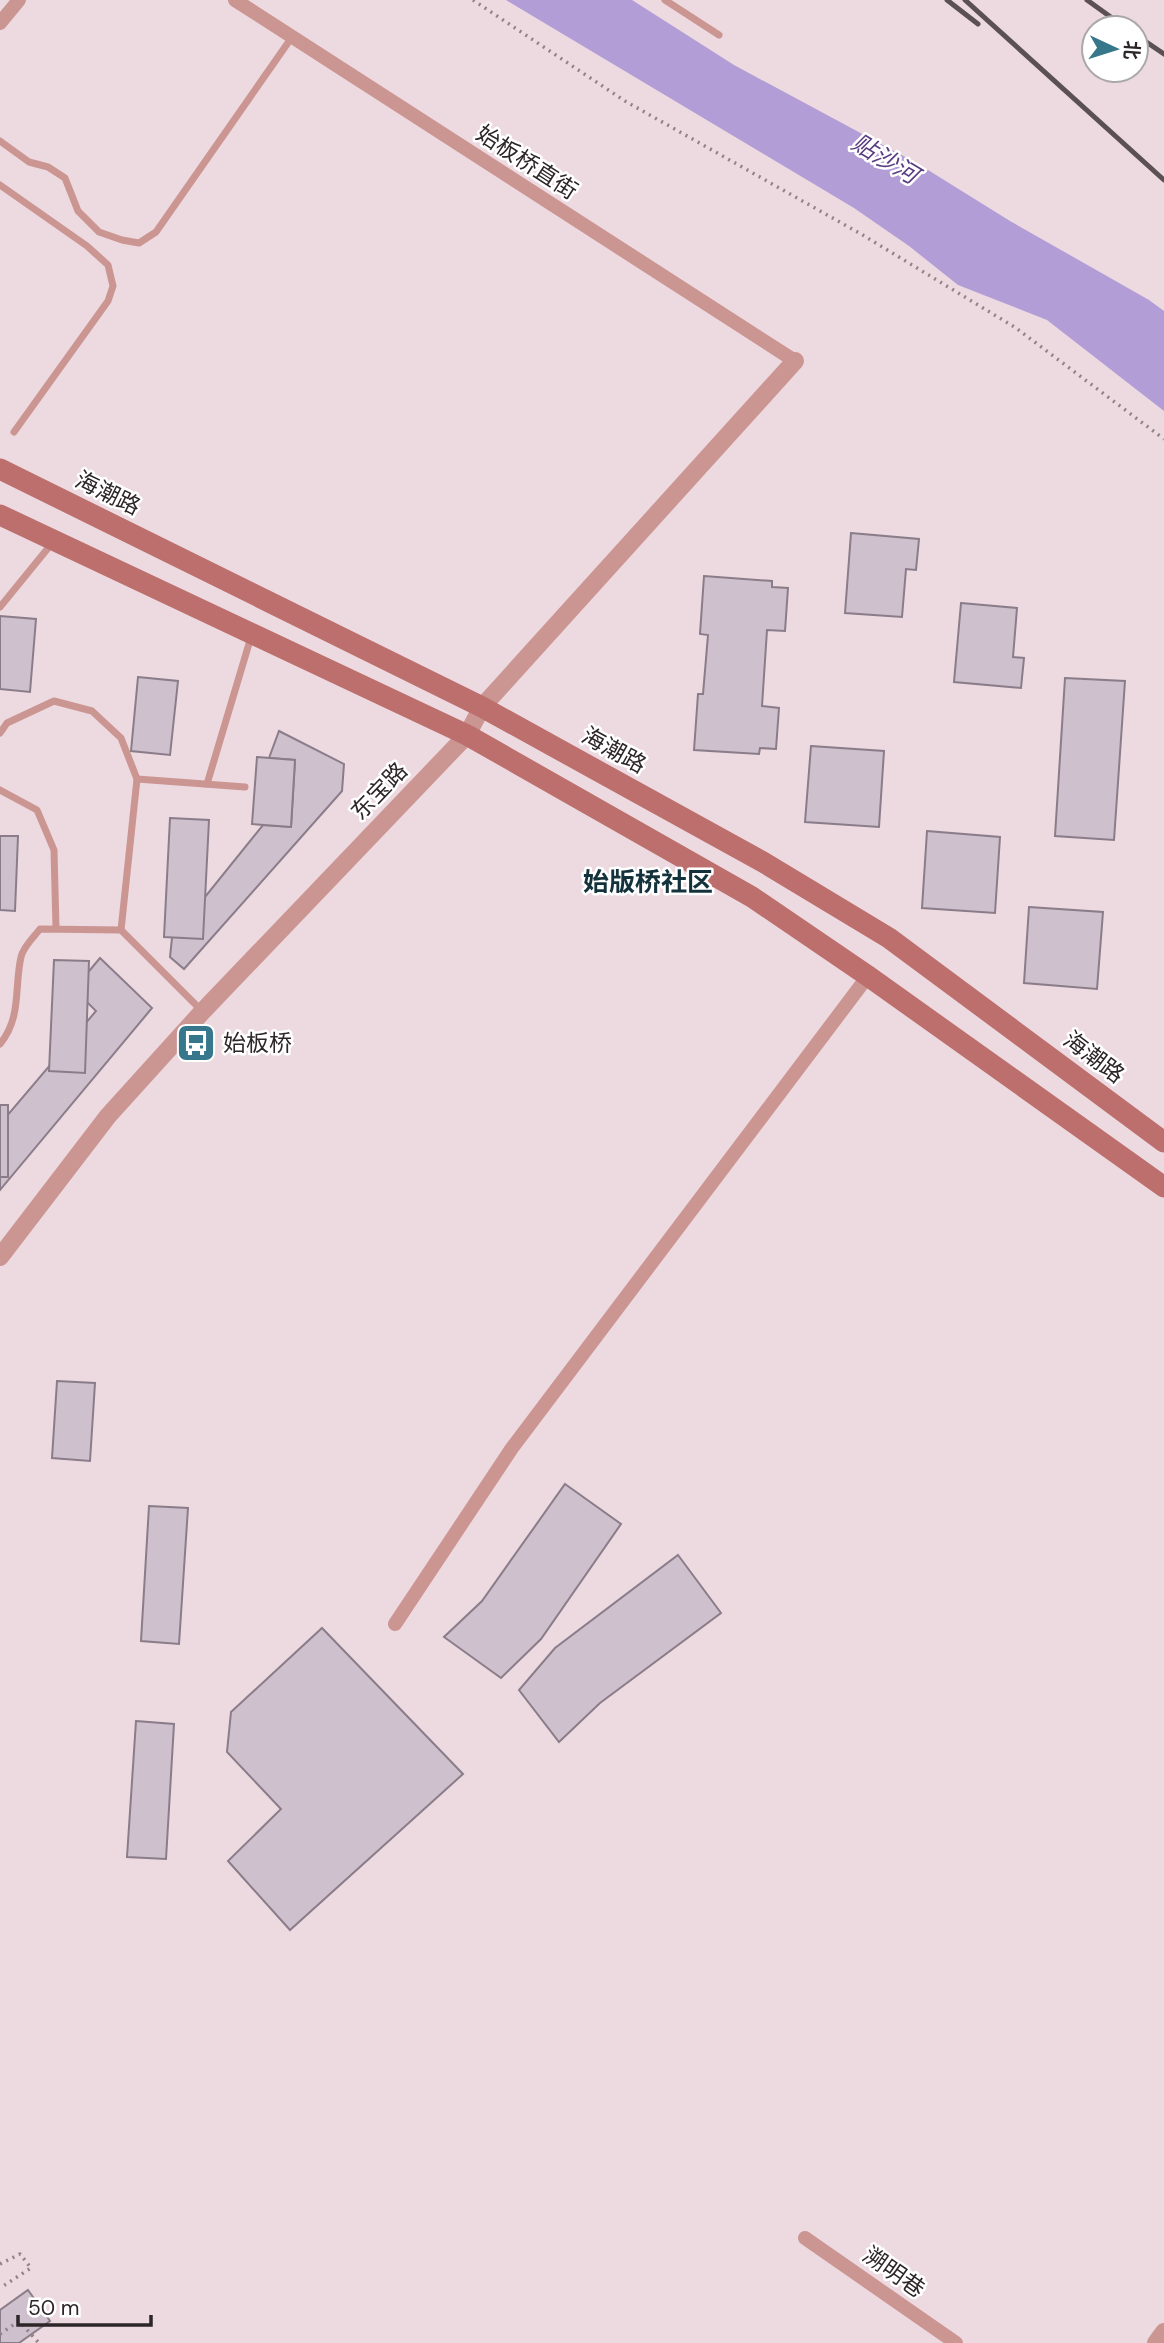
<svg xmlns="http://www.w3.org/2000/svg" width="1164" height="2343" viewBox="0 0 1164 2343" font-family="'DM Sans','Noto Sans SC',sans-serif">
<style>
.water{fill:#b29dd7}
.building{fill:#cec0cd;stroke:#8a7d89;stroke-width:2}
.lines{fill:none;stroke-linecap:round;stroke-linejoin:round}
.path{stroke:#908287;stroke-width:3.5;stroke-dasharray:2 5;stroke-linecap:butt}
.service{stroke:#cb9592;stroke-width:7}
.minor{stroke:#cb9592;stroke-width:14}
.tertiary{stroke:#cb9592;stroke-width:18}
.secondary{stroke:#bc6f6c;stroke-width:21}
.rail{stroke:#5b5155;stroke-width:5}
.labels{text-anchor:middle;stroke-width:5;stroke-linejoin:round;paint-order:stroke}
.street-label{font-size:23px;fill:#2d2629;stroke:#fff}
.poi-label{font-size:23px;fill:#2d2629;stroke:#fff;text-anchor:start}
.water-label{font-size:24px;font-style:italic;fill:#5a3c82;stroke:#fff}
.quarter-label{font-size:26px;font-weight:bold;fill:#13323b;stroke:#fff}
</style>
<rect width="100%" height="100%" fill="#edd9e0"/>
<path class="water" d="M506 0H632L734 65 920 165 1010 221 1149 300 1164 311V411L1047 320 958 285 909 246 854 208Z"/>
<g class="building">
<path d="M851 533 919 539 916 570 906 569 902 617 845 613Z"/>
<path d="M704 576 772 581V587L788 588 785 631 767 630 762 706 779 708 776 749 760 748 759 754 694 750 698 694H703L708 635 700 634Z"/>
<path d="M961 603 1017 608 1013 657 1024 658 1021 688 954 682Z"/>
<path d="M0 616 36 619 30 692 0 689Z"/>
<path d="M138 677 178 681 170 755 131 751Z"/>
<path d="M1065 678 1125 681 1114 840 1055 836Z"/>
<path d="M279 731 344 764 342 791 184 969 170 957 172 938 263 825 291 827 295 760 269 758Z"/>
<path d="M811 746 884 751 879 827 805 822Z"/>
<path d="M257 757 295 760 291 827 252 824Z"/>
<path d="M170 818 209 820 203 939 164 937Z"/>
<path d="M927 831 1000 837 995 913 922 908Z"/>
<path d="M0 836H18L15 911 0 910Z"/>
<path d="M1029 907 1103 912 1097 989 1024 983Z"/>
<path d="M100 958 152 1008 0 1190V1124L96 1011 74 989Z"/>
<path d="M54 960 89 961 85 1073 49 1071Z"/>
<rect x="0" y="1105" width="8" height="72"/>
<path d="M57 1381 95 1383 90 1461 52 1458Z"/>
<path d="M565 1484 621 1524 541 1639 501 1678 444 1637 482 1601Z"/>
<path d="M149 1506 188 1508 179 1644 141 1641Z"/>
<path d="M678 1555 721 1613 600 1703 559 1742 519 1690 555 1648Z"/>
<path d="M322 1628 463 1774 290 1930 228 1861 281 1809 227 1752 231 1712Z"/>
<path d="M136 1721 174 1724 166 1859 127 1857Z"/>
<path d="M28 2290 50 2321 19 2343H0V2310Z"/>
</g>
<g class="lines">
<g class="path">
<path d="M473 0 625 101 861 234 1016 328 1164 439"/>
<path d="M0 2264 20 2254 31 2268 0 2288"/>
<path d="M0 2334 19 2321 39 2343"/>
</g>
<g class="service">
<path d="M665 0 719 35"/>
<path d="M0 141 29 162 48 167 65 178 78 211 99 232 122 240 139 243 156 232 292 37"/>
<path d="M0 185 87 246 108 265 113 286 108 301 14 432"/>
<path d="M0 607 53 542"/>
<path d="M0 733 7 723 54 701 92 711 121 738 137 779 121 930 202 1011"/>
<path d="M137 779 245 787"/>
<path d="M207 784 251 637"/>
<path d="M0 790 37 810 54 850 56 928"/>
<path d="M0 1044C22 1017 14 988 21 957 23 947 34 937 40 929L121 930"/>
</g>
<g class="minor">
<path d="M235 0 795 361"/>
<path d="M0 23 19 0"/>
<path d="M395 1624 512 1448 868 976"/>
<path d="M805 2238 956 2343"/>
</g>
<g class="tertiary">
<path d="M0 1257 108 1116 203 1011 467 735 482 707 795 361"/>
<path d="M1156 2343 1164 2332"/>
</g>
<g class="secondary">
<path d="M0 469 482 707 763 862 889 938 1164 1142"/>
<path d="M0 515 467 735 752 897 868 976 1164 1187"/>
</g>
<g class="rail">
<path d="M947 0 978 24"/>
<path d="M965 0 1164 180"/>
<path d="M1087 0 1126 28"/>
<path d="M1136 35 1164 54"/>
</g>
</g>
<defs>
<g id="bus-square" transform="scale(2.0125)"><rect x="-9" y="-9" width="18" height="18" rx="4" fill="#37778b" stroke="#fff"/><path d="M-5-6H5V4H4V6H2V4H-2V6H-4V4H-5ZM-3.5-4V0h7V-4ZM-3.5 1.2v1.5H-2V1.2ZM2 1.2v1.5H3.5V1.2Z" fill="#fff"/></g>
</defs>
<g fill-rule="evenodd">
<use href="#bus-square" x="196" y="1043"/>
</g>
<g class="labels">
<g class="street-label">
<text transform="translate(527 162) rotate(33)" y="8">始板桥直街</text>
<text transform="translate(108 493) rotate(26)" y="8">海潮路</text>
<text transform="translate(614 750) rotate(29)" y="8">海潮路</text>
<text transform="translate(379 791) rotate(-46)" y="8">东宝路</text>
<text transform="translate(1094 1057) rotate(37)" y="8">海潮路</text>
<text transform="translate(894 2272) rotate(35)" y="8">溯明巷</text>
</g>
<g class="poi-label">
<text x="223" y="1051">始板桥</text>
</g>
<g class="water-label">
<text transform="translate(885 159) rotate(31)" y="8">贴沙河</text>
</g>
<g class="quarter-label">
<text x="648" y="891">始版桥社区</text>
</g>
</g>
<g transform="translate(1115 49) rotate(94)"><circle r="33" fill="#ffffff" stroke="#aba8a9" stroke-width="2"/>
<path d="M0-5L12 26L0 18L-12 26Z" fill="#37778b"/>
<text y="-10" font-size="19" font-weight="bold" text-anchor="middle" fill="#2d2629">北</text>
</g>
<path d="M18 2315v10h133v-10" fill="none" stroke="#2d2629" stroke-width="3.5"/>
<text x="28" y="2315" font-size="21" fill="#2d2629" stroke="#ffffff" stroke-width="5" paint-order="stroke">50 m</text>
</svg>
